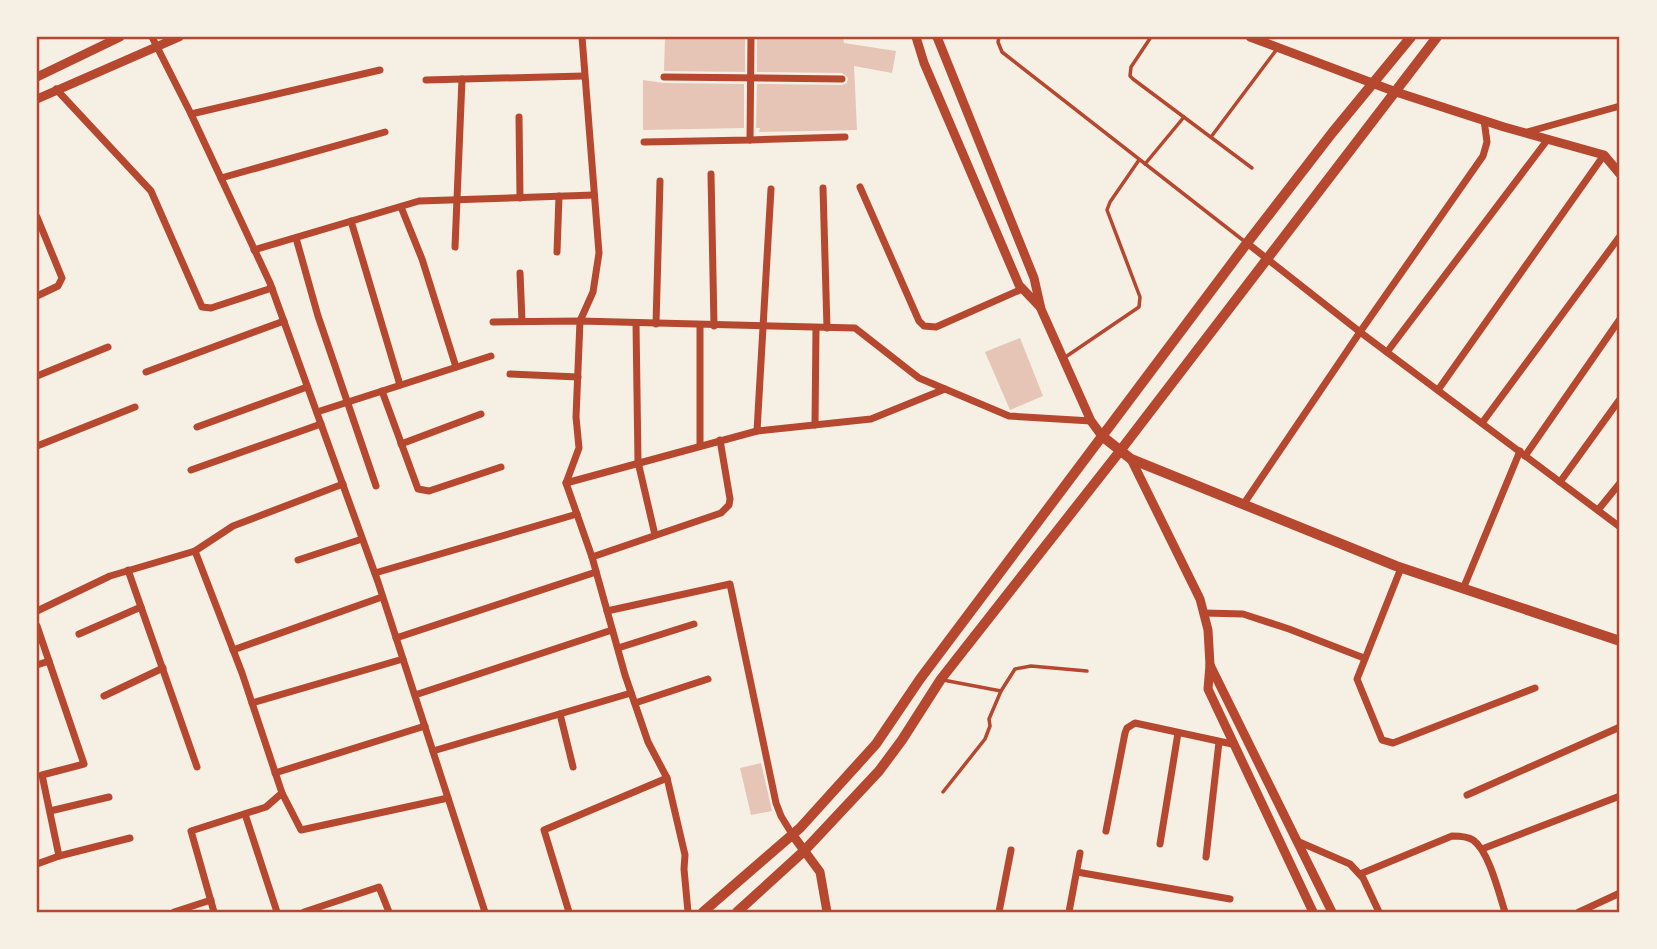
<svg xmlns="http://www.w3.org/2000/svg" width="1657" height="949" viewBox="0 0 1657 949" font-family="'Open Sans',sans-serif">
<style>
.building{fill:#e6c5b7}
.lines{fill:none;stroke-linecap:round;stroke-linejoin:round}
.service{stroke:#b5482f;stroke-width:3.5}
.minor{stroke:#b5482f;stroke-width:7}
.tertiary{stroke:#b5482f;stroke-width:9}
.secondary{stroke:#b5482f;stroke-width:10}
.primary{stroke:#b5482f;stroke-width:10}
.neatline{fill:none;stroke:#b5482f;stroke-width:2.5}
</style>
<rect width="100%" height="100%" fill="#f6efe4"/>
<g class="building">
<path d="M665 37H745V72L664 71Z"/>
<path d="M757 37H843L844 43 896 51 892 73 854 66 857 130 759 132 760 128H756L757 84 842 85 847 83 848 78 842 73 757 72Z"/>
<path d="M643 80 664 83 744 84V128L643 130Z"/>
<path d="M1020 338 1043 396 1010 410 985 352Z"/>
<path d="M761 763 772 811 751 815 740 768Z"/>
</g>
<g class="lines">
<g class="service">
<path d="M999 37 998 42 1002 52 1244 241"/>
<path d="M1151 37 1131 67 1130 76 1133 79 1252 168"/>
<path d="M1211 137 1277 49"/>
<path d="M1145 164 1184 117"/>
<path d="M1064 358 1139 307 1140 297 1107 210 1110 202 1139 160"/>
<path d="M943 680 1001 691 1015 669 1031 666 1087 671"/>
<path d="M943 792 985 739 990 726 989 719 1001 691"/>
</g>
<g class="minor">
<path d="M152 37 191 114 270 283 378 582 485 912"/>
<path d="M582 37 599 253 593 292 580 321 576 417 579 448 566 483 592 557 625 675 648 742 667 778 685 855 684 869 688 912"/>
<path d="M664 77 842 79"/>
<path d="M426 80 584 76"/>
<path d="M56 89 151 191 202 307 211 308 272 288"/>
<path d="M191 114 380 70"/>
<path d="M519 117 520 198"/>
<path d="M1527 132 1620 106"/>
<path d="M750 140 845 137"/>
<path d="M644 142 750 140 751 37"/>
<path d="M711 174 714 326"/>
<path d="M221 178 385 132"/>
<path d="M860 187 919 321 924 326 936 327 1022 289"/>
<path d="M823 188 827 328"/>
<path d="M401 207 422 259 456 367"/>
<path d="M37 217 62 278 58 286 37 296"/>
<path d="M351 221 400 385"/>
<path d="M296 238 318 316 376 486"/>
<path d="M1247 243 1360 332 1620 527"/>
<path d="M455 247 462 79"/>
<path d="M254 250 419 201 594 195"/>
<path d="M557 252 559 196"/>
<path d="M520 273 522 321"/>
<path d="M493 322 580 321 855 328 919 378 1009 416 1091 421"/>
<path d="M636 323 638 462 655 535"/>
<path d="M656 324 660 181"/>
<path d="M700 326V446"/>
<path d="M1387 352 1548 139"/>
<path d="M146 372 284 321"/>
<path d="M510 374 578 377"/>
<path d="M37 376 108 347"/>
<path d="M1438 390 1604 155"/>
<path d="M382 391 418 489 429 491 501 467"/>
<path d="M317 412 491 356"/>
<path d="M1482 423 1620 236"/>
<path d="M815 425 816 328"/>
<path d="M197 427 307 387"/>
<path d="M757 431 771 189"/>
<path d="M401 444 481 414"/>
<path d="M37 446 135 407"/>
<path d="M1525 456 1620 319"/>
<path d="M191 470 321 424"/>
<path d="M1560 482 1620 399"/>
<path d="M566 483 757 431 871 419 945 389"/>
<path d="M1243 505 1360 332 1483 156 1487 142 1484 120"/>
<path d="M1598 510 1620 483"/>
<path d="M195 551 233 526 343 484"/>
<path d="M592 557 721 513 729 505 730 499 720 440"/>
<path d="M298 560 362 539"/>
<path d="M1401 568 1357 679 1382 740 1393 743 1535 688"/>
<path d="M128 570 197 767"/>
<path d="M375 573 577 514"/>
<path d="M1463 589 1520 451"/>
<path d="M37 611 110 576 195 551 242 673 282 793 266 807 191 831 214 912"/>
<path d="M607 611 730 584 776 803 781 816 792 834"/>
<path d="M1204 613 1243 614 1289 629 1364 658"/>
<path d="M37 626 84 764 42 775 59 856 37 864"/>
<path d="M79 634 141 607"/>
<path d="M396 638 596 572"/>
<path d="M618 648 694 624"/>
<path d="M233 650 382 597"/>
<path d="M37 665 49 661"/>
<path d="M415 695 612 630"/>
<path d="M104 696 163 668"/>
<path d="M252 703 403 659"/>
<path d="M635 703 708 679"/>
<path d="M560 714 573 767"/>
<path d="M433 751 631 693"/>
<path d="M275 773 425 726"/>
<path d="M282 793 301 830 448 798"/>
<path d="M1467 795 1620 727"/>
<path d="M50 811 109 797"/>
<path d="M245 814 277 912"/>
<path d="M1106 831 1125 733 1127 728 1135 723 1232 744"/>
<path d="M1297 841 1350 864 1363 878 1379 912"/>
<path d="M1160 844 1178 733"/>
<path d="M1482 849 1620 796"/>
<path d="M59 856 130 838"/>
<path d="M1206 857 1219 742"/>
<path d="M1077 872 1230 899"/>
<path d="M1360 874 1452 836C1459 836 1467 836 1473 840 1489 851 1499 894 1505 912"/>
<path d="M174 912 211 900"/>
<path d="M304 912 379 887 389 912"/>
<path d="M569 912 544 830 667 778"/>
<path d="M999 912 1011 850"/>
<path d="M1069 912 1080 853"/>
<path d="M1579 912 1620 893"/>
</g>
<g class="tertiary">
<path d="M916 37 924 63 1019 285 1040 307"/>
<path d="M937 37 1034 278 1041 309 1091 421 1102 436"/>
<path d="M1250 37 1396 92 1504 127 1604 155 1620 174"/>
<path d="M37 77 120 37"/>
<path d="M37 99 179 37"/>
<path d="M1131 459 1200 599 1208 630 1210 665 1208 689 1313 912"/>
<path d="M1210 665 1332 912"/>
<path d="M792 834 820 872 827 912"/>
</g>
<path class="secondary" d="M1102 436 1131 459 1396 566 1620 641"/>
<g class="primary">
<path d="M703 912 800 828 876 744 920 679 1247 243 1332 133 1411 37"/>
<path d="M737 912 804 851 879 771 902 740 941 679 1120 451 1437 37"/>
</g>
</g>
<rect width="1657" height="949" fill="none" stroke="#f6efe4" stroke-width="77"/>
<rect x="38" y="38" width="1580" height="873" class="neatline"/>
</svg>
